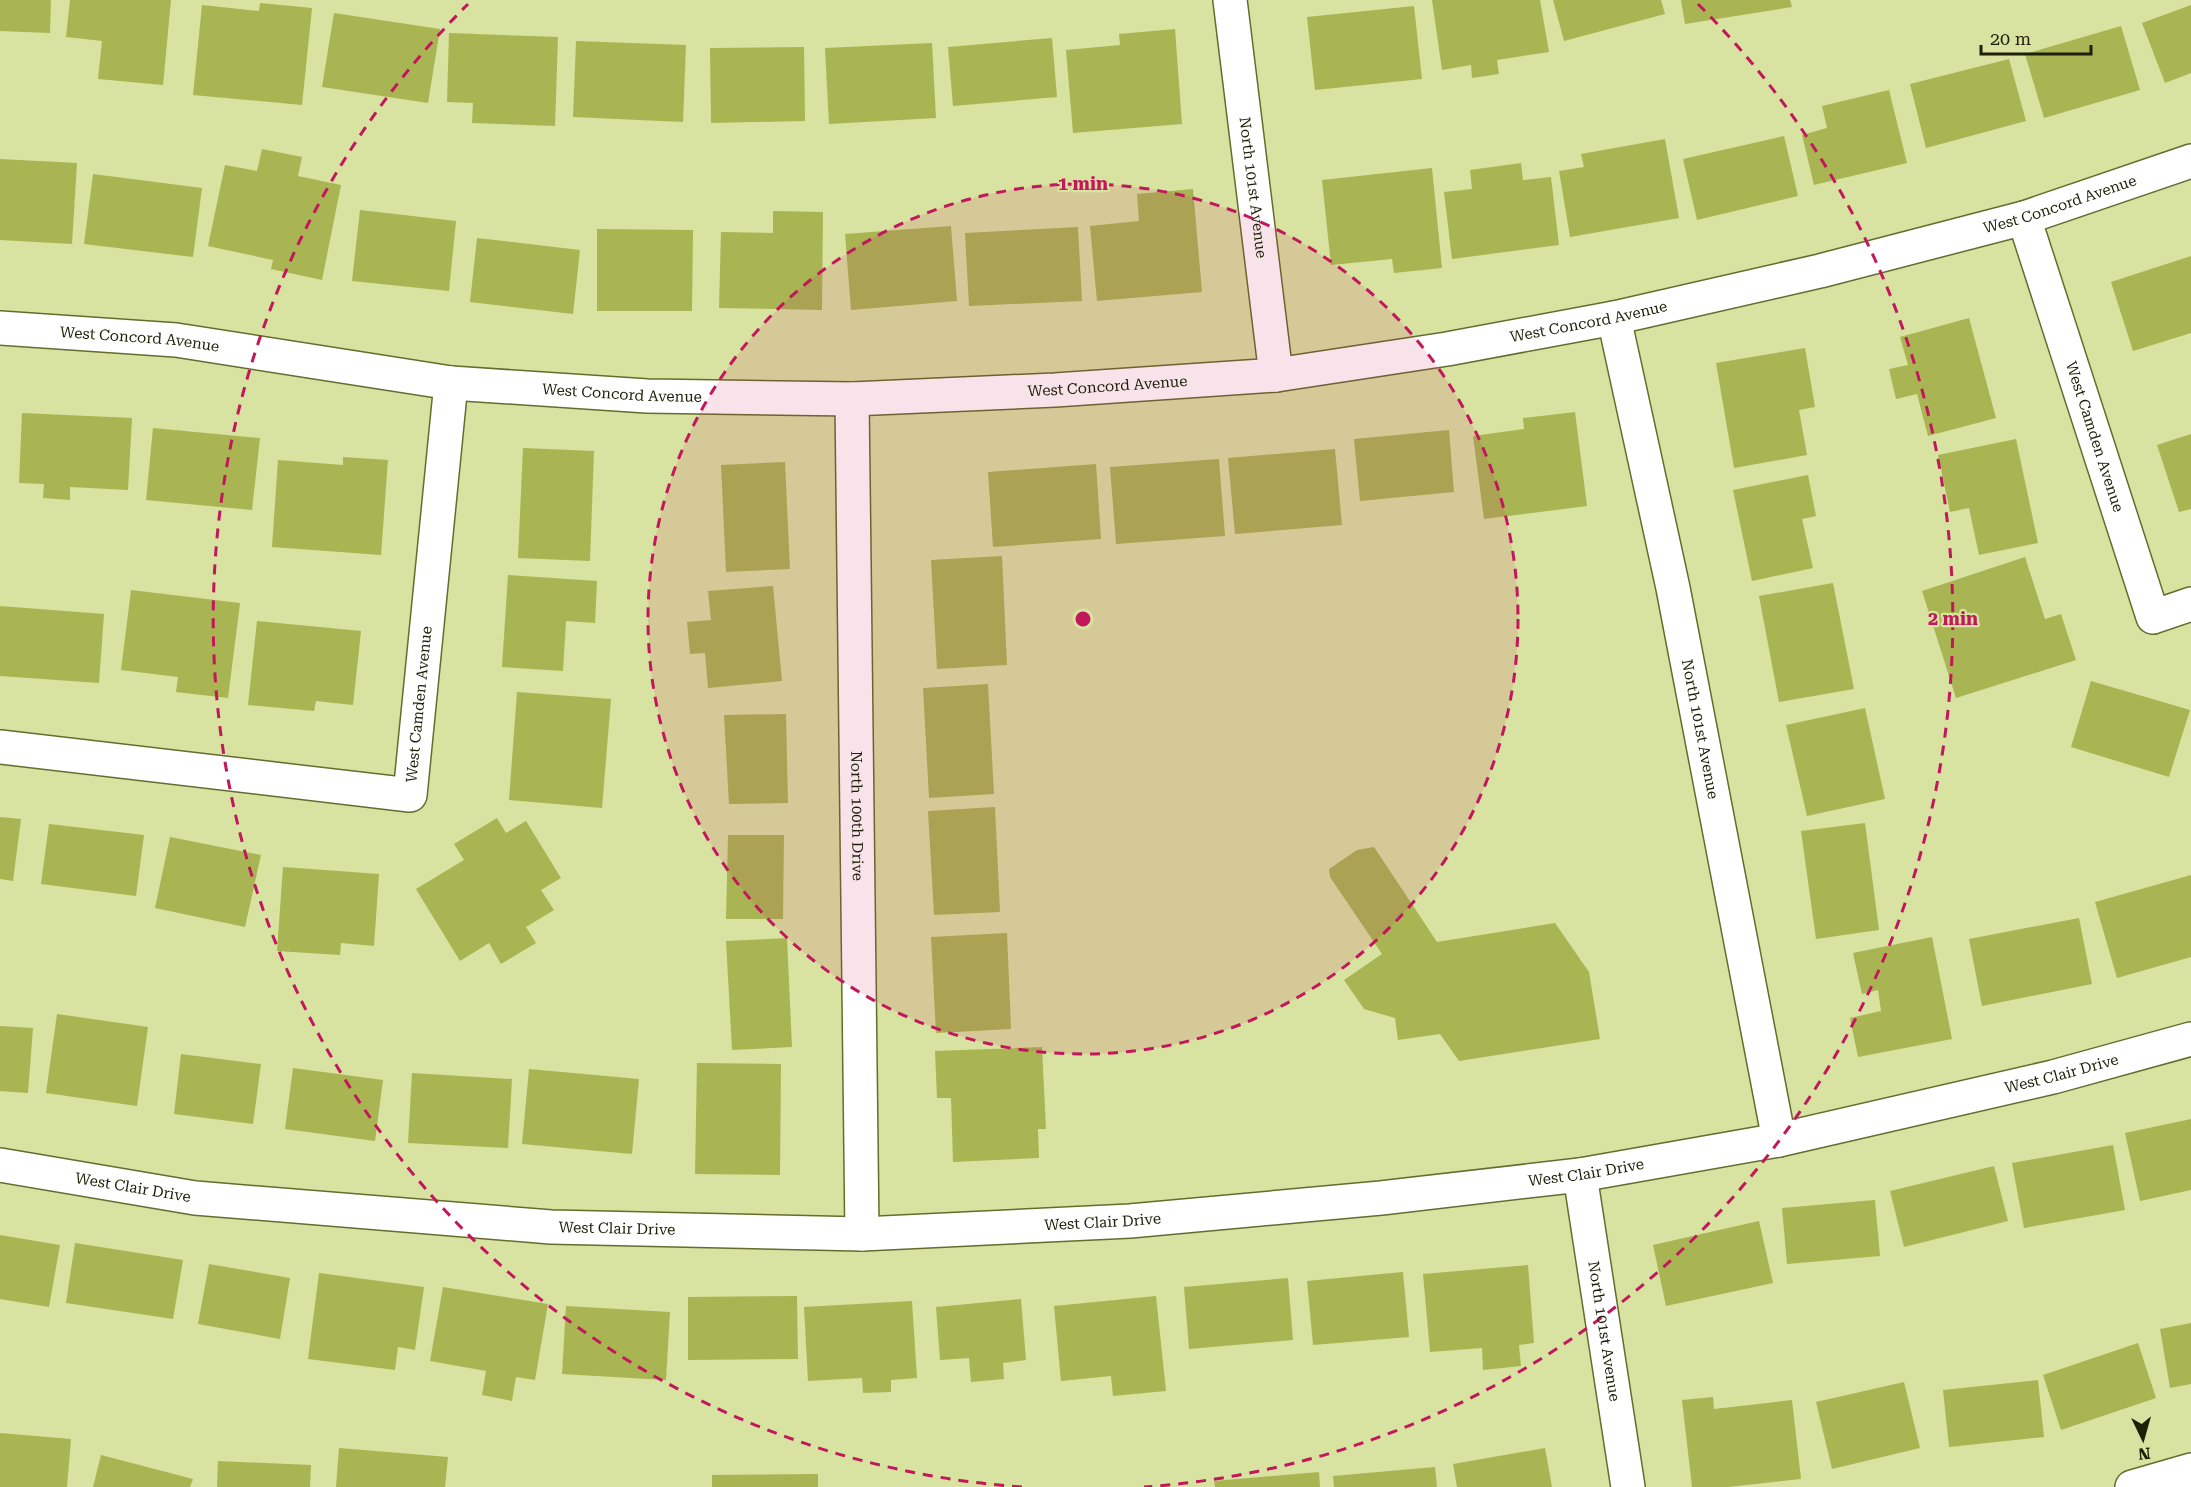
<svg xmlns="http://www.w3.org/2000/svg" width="2191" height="1487" viewBox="0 0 2191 1487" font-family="'Roboto Serif',serif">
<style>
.building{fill:#a9b552}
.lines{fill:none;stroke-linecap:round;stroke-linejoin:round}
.street-casing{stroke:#656c2e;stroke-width:36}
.street{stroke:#fff;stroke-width:33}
.ring{fill:none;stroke:#c2185b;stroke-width:3;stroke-dasharray:10 8}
.labels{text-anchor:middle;stroke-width:4.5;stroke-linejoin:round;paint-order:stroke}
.street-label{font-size:15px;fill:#1d1f06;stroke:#d8e2a1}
.centre{fill:#c2185b;stroke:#d8e2a1;stroke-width:3}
.ring-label{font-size:18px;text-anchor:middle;font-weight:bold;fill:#c2185b;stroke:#d8e2a1;stroke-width:4.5;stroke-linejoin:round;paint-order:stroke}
</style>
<rect width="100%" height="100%" fill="#d8e2a1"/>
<g class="building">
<path d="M0 0H51L50 33 0 31Z"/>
<path d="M70 0H171L163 85 98 79 102 41 66 37Z"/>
<path d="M1432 0H1540L1549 52 1497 60 1499 74 1472 78 1471 65 1442 70Z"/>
<path d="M1553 0H1661L1665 14 1564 41Z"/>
<path d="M1681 0H1790L1792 7 1685 24Z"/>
<path d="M260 3 312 8 302 105 193 95 202 5 259 11Z"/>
<path d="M2191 5V73L2165 83 2142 23Z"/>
<path d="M1414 6 1422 79 1315 90 1307 17Z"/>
<path d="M334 13 440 29 428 103 322 87Z"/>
<path d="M2121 26 2140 90 2044 118 2025 54Z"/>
<path d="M1175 29 1182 124 1073 133 1066 50 1120 45 1119 34Z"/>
<path d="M449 33 558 37 555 126 472 123 473 103 447 102Z"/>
<path d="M1052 38 1057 97 953 106 948 47Z"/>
<path d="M576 41 686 45 683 122 573 117Z"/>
<path d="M932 43 936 118 829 124 825 48Z"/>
<path d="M804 47 805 121 711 123 710 48Z"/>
<path d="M2009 59 2026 121 1926 148 1910 84Z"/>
<path d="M1889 90 1907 163 1814 185 1802 135 1827 128 1822 106Z"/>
<path d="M1784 136 1798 196 1697 220 1683 159Z"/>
<path d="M1665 139 1679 218 1570 237 1559 171 1584 167 1581 154Z"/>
<path d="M262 149 302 157 298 176 341 185 322 280 271 269 273 260 208 246 225 165 257 171Z"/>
<path d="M0 159 77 163 72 244 0 240Z"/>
<path d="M1521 163 1523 180 1551 177 1559 245 1452 259 1444 192 1472 189 1470 170Z"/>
<path d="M1432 168 1442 268 1394 273 1392 259 1331 265 1322 180Z"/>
<path d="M93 174 202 188 193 257 84 244Z"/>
<path d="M1193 189 1202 292 1097 301 1090 226 1139 221 1137 194Z"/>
<path d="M360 210 456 221 449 291 352 281Z"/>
<path d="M773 211 823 212 822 310 719 308 721 232 773 233Z"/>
<path d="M951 226 957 301 851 310 845 234Z"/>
<path d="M1078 227 1082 301 969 306 965 233Z"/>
<path d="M597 229 693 230 692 311H597Z"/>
<path d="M477 238 580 250 573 314 470 302Z"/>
<path d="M2191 256V333L2133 351 2111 282Z"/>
<path d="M1969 318 1996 418 1928 436 1917 394 1896 399 1889 369 1908 365 1900 337Z"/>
<path d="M1805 348 1815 407 1799 410 1807 455 1734 468 1716 363Z"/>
<path d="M1575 412 1587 506 1484 519 1473 436 1524 429 1523 418Z"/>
<path d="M22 413 132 418 128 490 70 487V500L43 498 44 484 19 483Z"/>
<path d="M153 428 260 438 252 510 146 500Z"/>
<path d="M1449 430 1454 492 1360 501 1354 439Z"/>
<path d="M2191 434V509L2179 512 2157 445Z"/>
<path d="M2016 439 2038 543 1979 555 1969 508 1950 512 1938 455Z"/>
<path d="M523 448 594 451 590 561 518 558Z"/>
<path d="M1335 449 1342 525 1235 534 1228 458Z"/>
<path d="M343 457 388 460 381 555 272 547 278 460 343 465Z"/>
<path d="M1219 459 1225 536 1116 544 1110 467Z"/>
<path d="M785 462 790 569 726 572 721 465Z"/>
<path d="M1096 464 1101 539 993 547 988 472Z"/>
<path d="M1808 475 1816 516 1802 519 1813 568 1752 581 1733 490Z"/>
<path d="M1002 556 1007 665 937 669 931 560Z"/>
<path d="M2025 557 2045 619 2061 614 2076 660 1956 698 1922 591Z"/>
<path d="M508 575 597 581 595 623 566 621 563 671 502 667Z"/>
<path d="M1833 583 1854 689 1779 702 1759 596Z"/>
<path d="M773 586 782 681 708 688 705 653 690 654 687 622 711 620 708 591Z"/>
<path d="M131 590 240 603 228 698 176 692 178 677 121 670Z"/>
<path d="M0 606 104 614 99 683 0 676Z"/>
<path d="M257 621 361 631 353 705 316 701 314 711 248 705Z"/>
<path d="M2091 681 2190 710 2169 777 2071 747Z"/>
<path d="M988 684 994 794 929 798 923 688Z"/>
<path d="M517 692 611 699 602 808 509 800Z"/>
<path d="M1865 708 1885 799 1807 816 1786 725Z"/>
<path d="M786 714 788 803 729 804 724 715Z"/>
<path d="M995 807 1000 912 934 915 928 811Z"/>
<path d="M0 817 21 819 13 881 0 879Z"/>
<path d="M497 818 506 833 526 821 561 878 541 890 554 910 526 927 536 943 501 964 489 943 460 961 416 889 464 860 454 844Z"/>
<path d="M1865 823 1879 930 1816 939 1801 831Z"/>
<path d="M49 824 144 835 136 896 41 884Z"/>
<path d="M728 835H784L783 919H726Z"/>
<path d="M170 837 261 855 245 927 155 908Z"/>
<path d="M1374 847 1437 942 1555 923 1589 972 1600 1039 1459 1061 1440 1034 1398 1040 1395 1018 1364 1009 1344 980 1382 954 1330 877 1329 869 1357 850Z"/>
<path d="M283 867 379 874 374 946 341 943 340 955 277 951Z"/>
<path d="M2191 875V957L2117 978 2095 902Z"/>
<path d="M2079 918 2092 984 1982 1006 1969 939Z"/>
<path d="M1007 933 1011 1029 936 1033 931 937Z"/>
<path d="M1932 937 1952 1039 1858 1057 1850 1018 1881 1011 1878 990 1862 994 1853 953Z"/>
<path d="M787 938 792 1047 732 1050 726 941Z"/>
<path d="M57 1014 148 1027 137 1106 46 1093Z"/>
<path d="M0 1026 33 1028 28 1093 0 1091Z"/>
<path d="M1042 1047 1046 1129H1038L1039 1158 953 1162 951 1098H937L935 1051Z"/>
<path d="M181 1054 261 1064 253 1124 174 1114Z"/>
<path d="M697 1063 781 1064 780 1175 695 1174Z"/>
<path d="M293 1068 383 1080 375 1141 285 1129Z"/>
<path d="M529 1069 639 1079 632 1154 522 1144Z"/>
<path d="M412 1073 512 1079 508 1148 408 1143Z"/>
<path d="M2191 1119V1190L2140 1201 2125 1133Z"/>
<path d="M2113 1145 2125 1210 2024 1228 2012 1163Z"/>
<path d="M1994 1166 2008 1221 1904 1247 1890 1191Z"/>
<path d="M1875 1200 1880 1256 1787 1264 1782 1208Z"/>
<path d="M1759 1221 1773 1283 1666 1306 1653 1245Z"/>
<path d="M0 1235 60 1245 49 1307 0 1299Z"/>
<path d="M75 1243 183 1260 173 1319 66 1303Z"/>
<path d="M209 1264 290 1278 280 1339 198 1324Z"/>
<path d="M1528 1265 1534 1343 1519 1345 1521 1366 1483 1370 1482 1348 1430 1352 1423 1274Z"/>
<path d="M1403 1272 1409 1337 1313 1345 1307 1281Z"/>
<path d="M319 1273 424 1287 415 1350 398 1347 395 1370 308 1359Z"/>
<path d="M1288 1278 1293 1340 1189 1349 1184 1287Z"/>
<path d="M443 1287 548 1304 535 1380 516 1377 512 1401 482 1395 486 1371 430 1361Z"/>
<path d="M797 1296 798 1359 688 1360V1297Z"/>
<path d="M1156 1296 1166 1391 1113 1396 1111 1376 1061 1381 1054 1306Z"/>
<path d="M1021 1299 1026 1360 1003 1363 1004 1379 971 1382 969 1358 940 1360 936 1307Z"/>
<path d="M912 1301 917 1378 891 1380V1392L863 1393 862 1378 808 1381 804 1307Z"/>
<path d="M566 1306 670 1312 666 1380 562 1374Z"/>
<path d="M2191 1323V1384L2170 1388 2160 1329Z"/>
<path d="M2138 1343 2156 1398 2061 1430 2043 1375Z"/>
<path d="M2038 1380 2044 1437 1949 1447 1943 1390Z"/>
<path d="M1904 1382 1920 1448 1832 1469 1816 1402Z"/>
<path d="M1713 1397 1714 1409 1792 1400 1801 1479 1728 1487H1692L1682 1400Z"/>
<path d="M0 1433 71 1439 67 1487H0Z"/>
<path d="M339 1448 448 1457 445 1487H336Z"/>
<path d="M1545 1448 1552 1487H1457L1453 1464Z"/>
<path d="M101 1455 193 1479 190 1487H93Z"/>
<path d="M218 1461 311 1465 310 1487H217Z"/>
<path d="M1435 1467 1437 1487H1334L1333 1476Z"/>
<path d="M1319 1472 1320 1487H1215L1214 1481Z"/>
<path d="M818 1474V1487H712V1475Z"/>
</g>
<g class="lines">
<g class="street-casing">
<g id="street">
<path id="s1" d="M1230 0 1276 375"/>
<path id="s2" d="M2024 218 2153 617 2191 604"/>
<path id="s3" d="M1614 318 1673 588 1779 1140"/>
<path id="s4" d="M0 328 176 340 451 383 647 396 852 399 1055 390 1276 375 1447 349 1614 318 1820 271 2024 218 2191 161"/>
<path id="s5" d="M852 399 862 1234"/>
<path id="s6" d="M0 747 410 795 451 383"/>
<path id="s7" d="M0 1165 195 1198 551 1227 862 1234 1130 1221 1381 1198 1580 1175 1779 1140 2053 1077 2191 1039"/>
<path id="s8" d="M1580 1175 1628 1487"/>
<path d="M2132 1487 2191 1470"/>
</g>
</g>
<use href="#street" class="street"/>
</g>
<circle cx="1083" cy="619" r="435" fill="#c2185b" fill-opacity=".12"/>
<g class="ring">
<circle cx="1083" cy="619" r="435"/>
<path d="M1022 1487A870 870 0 0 1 468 4M1698 4A870 870 0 0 1 1144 1487"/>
</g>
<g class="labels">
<g class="street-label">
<text dy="5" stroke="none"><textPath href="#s1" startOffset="189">North 101st Avenue</textPath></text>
<text dy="5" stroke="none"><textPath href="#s4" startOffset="2084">West Concord Avenue</textPath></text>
<text dy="5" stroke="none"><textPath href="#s4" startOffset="1598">West Concord Avenue</textPath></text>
<text dy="5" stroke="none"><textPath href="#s4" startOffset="140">West Concord Avenue</textPath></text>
<text dy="5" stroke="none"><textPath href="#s4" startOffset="1112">West Concord Avenue</textPath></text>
<text dy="5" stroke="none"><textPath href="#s4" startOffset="626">West Concord Avenue</textPath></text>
<text dy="5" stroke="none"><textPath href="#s2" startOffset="230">West Camden Avenue</textPath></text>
<text dy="5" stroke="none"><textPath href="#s6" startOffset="504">West Camden Avenue</textPath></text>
<text dy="5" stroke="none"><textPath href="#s3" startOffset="420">North 101st Avenue</textPath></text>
<text dy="5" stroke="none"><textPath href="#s5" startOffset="417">North 100th Drive</textPath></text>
<text dy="5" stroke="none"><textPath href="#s7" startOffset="2079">West Clair Drive</textPath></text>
<text dy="5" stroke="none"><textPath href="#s7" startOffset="1593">West Clair Drive</textPath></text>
<text dy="5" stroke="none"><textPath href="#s7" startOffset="135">West Clair Drive</textPath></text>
<text dy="5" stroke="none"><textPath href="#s7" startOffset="1107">West Clair Drive</textPath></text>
<text dy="5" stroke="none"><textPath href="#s7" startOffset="621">West Clair Drive</textPath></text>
<text dy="5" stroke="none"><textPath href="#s8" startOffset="158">North 101st Avenue</textPath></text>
</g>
</g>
<circle cx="1083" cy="619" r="9" class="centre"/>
<g class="ring-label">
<text x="1083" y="190">1 min</text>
<text x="1953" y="625">2 min</text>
</g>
<g transform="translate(2143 1439) rotate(175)" stroke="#d8e2a1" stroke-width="4.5" paint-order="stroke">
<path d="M0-4.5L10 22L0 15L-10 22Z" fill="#1d1f06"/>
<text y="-9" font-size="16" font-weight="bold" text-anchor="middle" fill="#1d1f06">N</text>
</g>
<path d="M1981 45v9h110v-9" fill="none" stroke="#1d1f06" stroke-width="3"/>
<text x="1990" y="45" font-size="18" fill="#1d1f06" stroke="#d8e2a1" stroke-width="4.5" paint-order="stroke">20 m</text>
</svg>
